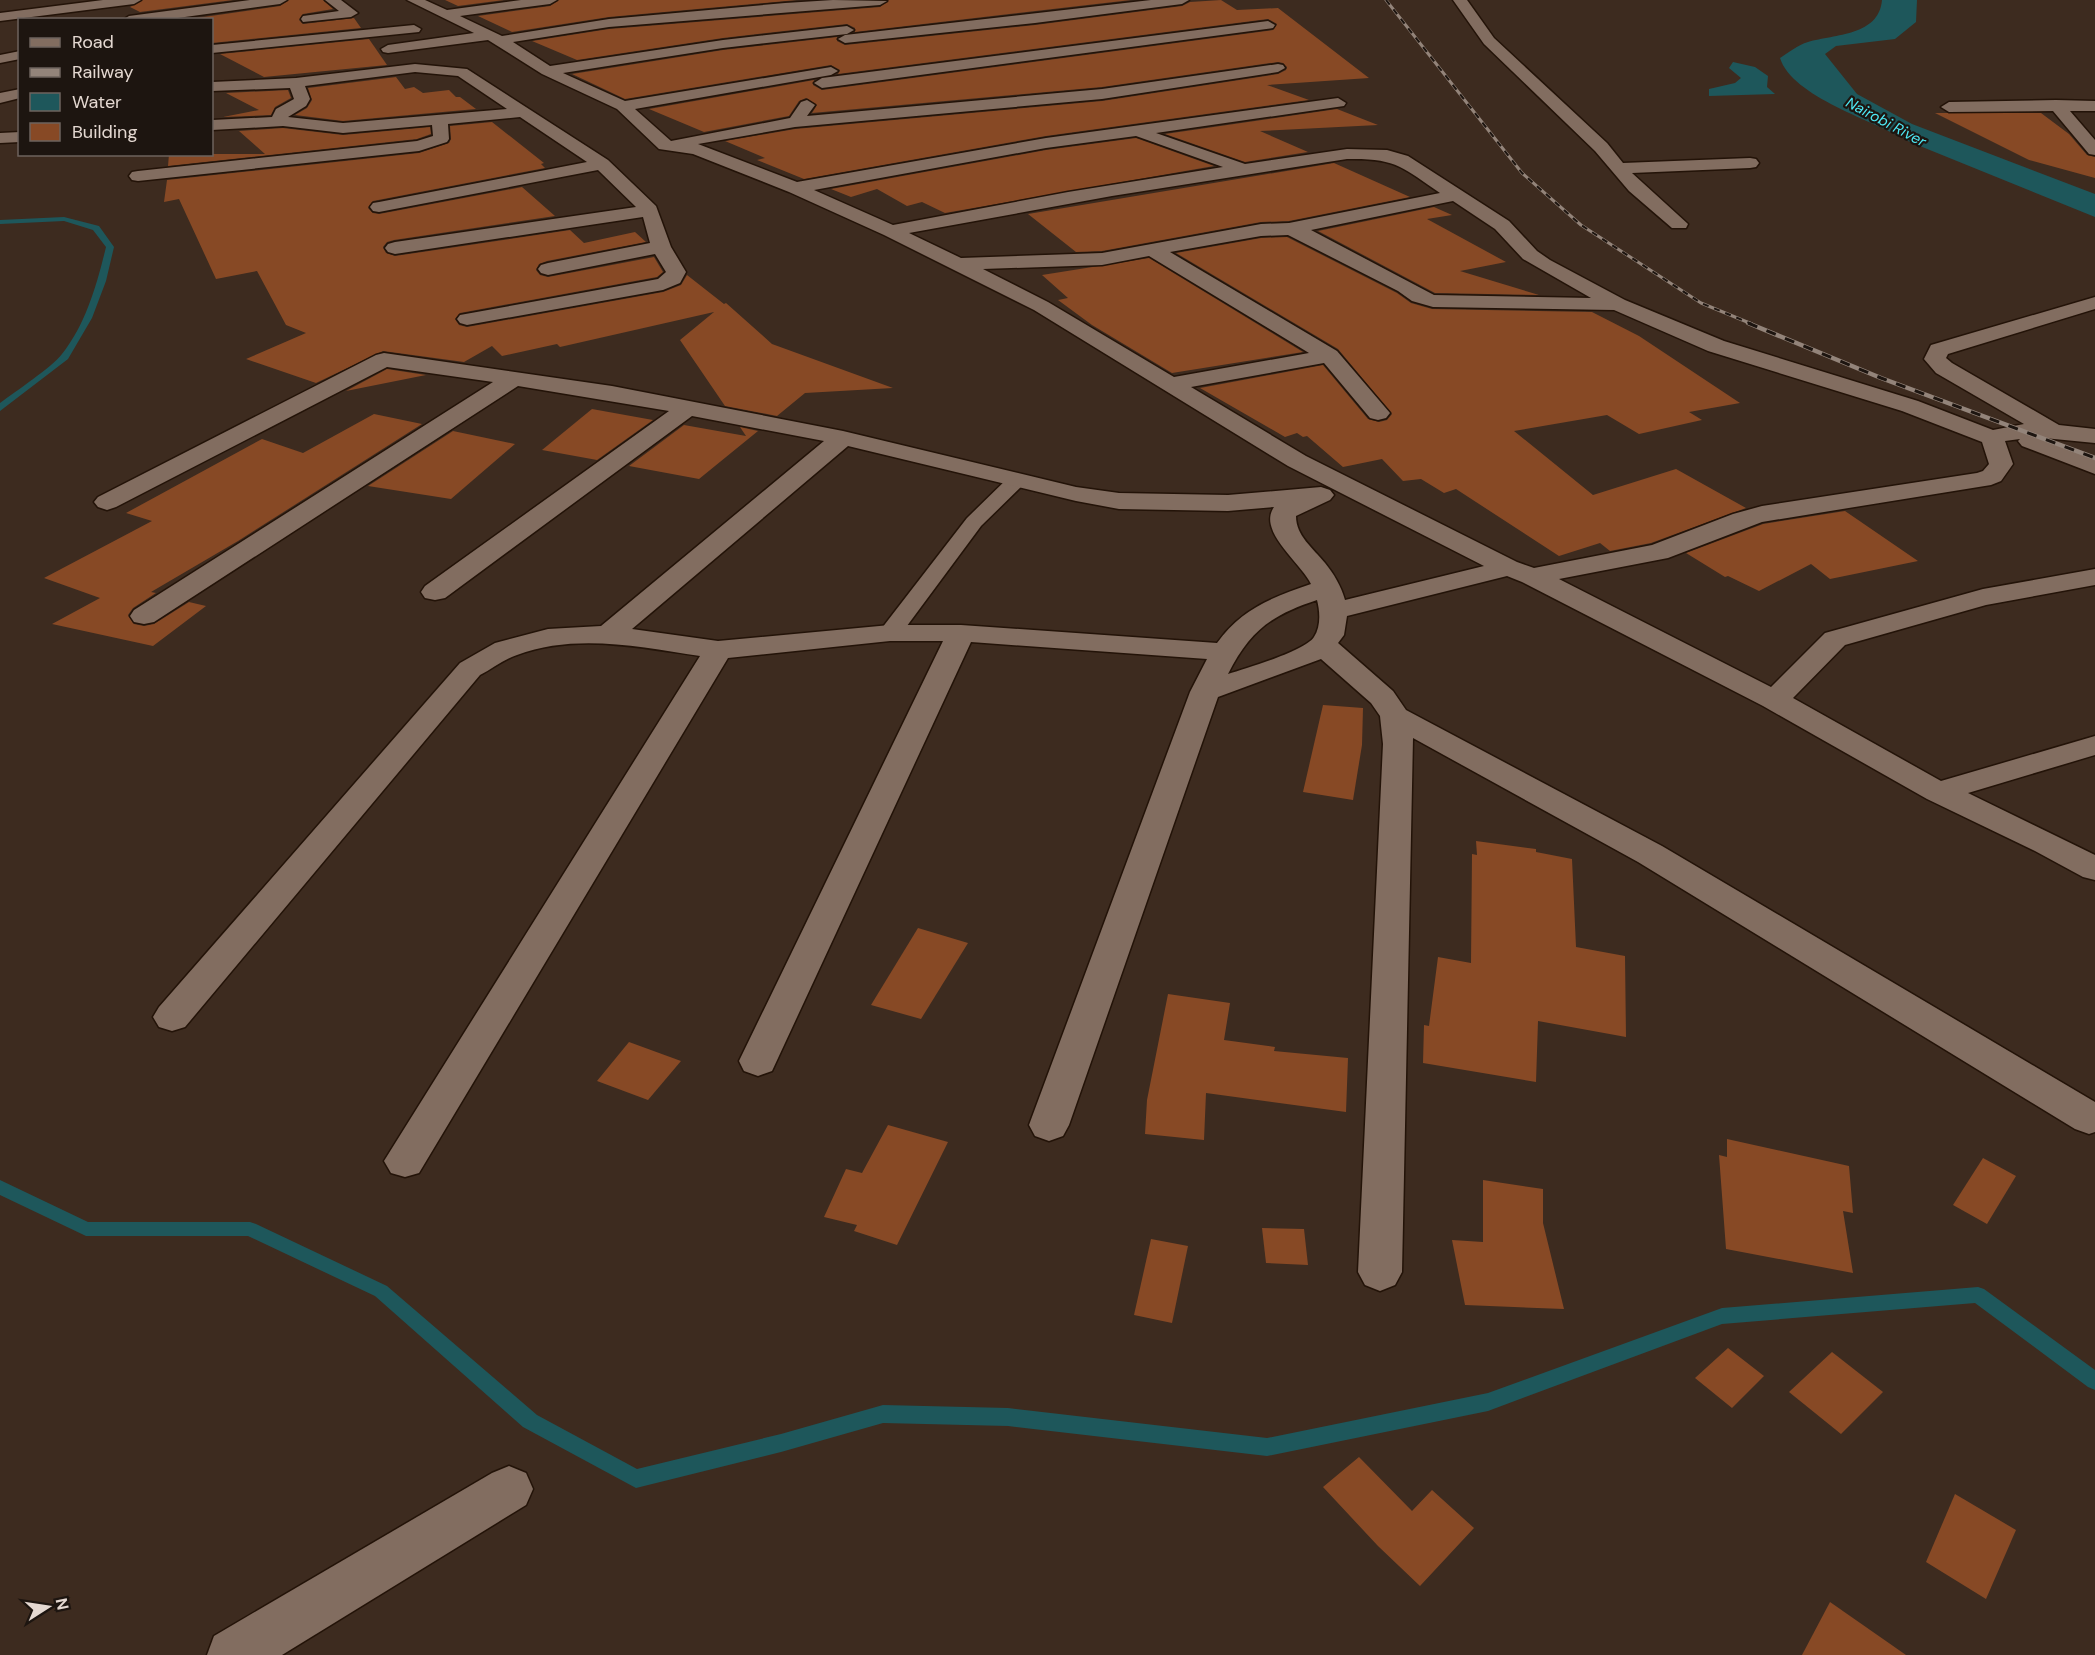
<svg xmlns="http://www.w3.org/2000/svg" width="2095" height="1655" viewBox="0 0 2095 1655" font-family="'DM Sans',sans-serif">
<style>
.water{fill:#1e575b}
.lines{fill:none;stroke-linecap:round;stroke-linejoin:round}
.stream{fill:#1e575b;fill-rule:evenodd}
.building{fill:#874925}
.service-casing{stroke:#231308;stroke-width:3}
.minor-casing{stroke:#231308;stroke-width:3}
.service{fill:#826d60;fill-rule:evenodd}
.minor{fill:#826d60;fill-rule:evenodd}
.rail-far1-casing{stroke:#93847a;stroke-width:3}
.rail-casing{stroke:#93847a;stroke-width:4.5}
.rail-far1{stroke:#1d1510;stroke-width:2;stroke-dasharray:6;stroke-linecap:butt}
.rail{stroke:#1d1510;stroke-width:3;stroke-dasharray:10;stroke-linecap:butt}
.labels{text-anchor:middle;stroke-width:4.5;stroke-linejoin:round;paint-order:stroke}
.far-water-label{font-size:15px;font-style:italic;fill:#4ee9f5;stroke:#1d1510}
</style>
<rect width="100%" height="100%" fill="#3d2b1f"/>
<g class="water">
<path d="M1882 0H1917L1916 22 1895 39 1836 46 1825 54 1857 94 1912 124 2095 194V217L1910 142C1875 121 1792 97 1780 58 1788 53 1798 45 1808 42 1835 34 1879 36 1882 0Z"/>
<path d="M1733 62 1755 67 1768 76 1767 87 1775 94 1709 96V89L1735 83 1741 78 1729 68Z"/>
</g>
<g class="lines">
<g class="stream">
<path d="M64 217 99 226 114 247 106 281 92 318 68 359 0 411V403C16 391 51 368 62 354 86 324 97 284 106 247L93 230 64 221 0 224V220Z"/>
<path d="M0 1180 88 1222H250L256 1224 387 1286 537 1415 637 1469 781 1434 883 1405 1008 1408 1267 1438 1488 1393 1722 1308 1978 1287 1984 1289 2095 1370V1390L2088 1387 1975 1303 1722 1324 1488 1411 1267 1456 1008 1426 883 1423 781 1452 636 1488 523 1427 375 1296 248 1236H86L0 1195Z"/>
</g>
</g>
<g class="building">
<path d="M143 0H233L140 12 130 7Z"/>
<path d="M289 0H323L333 9 303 14 299 20 303 24 354 18 361 28 212 43V20H183L280 6Z"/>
<path d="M445 0H504L458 6Z"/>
<path d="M559 0H797L609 17 512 32 478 16 550 6Z"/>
<path d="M889 0H1131L855 32V28L847 24 723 38 577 60 532 41 609 29 880 7Z"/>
<path d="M1221 0 1237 10 1278 8 1369 78 1267 85 1309 100 1046 136 804 179 757 160 765 158 725 141 795 129 1102 101 1278 74 1286 70 1287 67 1283 63 1278 62 1102 87 812 113 817 105 806 98 799 101 789 116 704 132 649 109 814 80 813 85 822 90 1273 30 1277 24 1268 19 838 74 840 70 831 65 625 99 572 74 723 50 837 37V41L845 45 1035 25 1182 6 1190 2Z"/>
<path d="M369 39 387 65 264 77 220 54Z"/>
<path d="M396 77 405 89 414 87 423 93 449 90 456 97H460L476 109 343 121 295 115 307 108 312 100 308 88Z"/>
<path d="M288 90 291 98 275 107 271 115 223 117 259 110 226 93Z"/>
<path d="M1337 109 1378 125 1260 131 1308 152 1245 162 1165 134Z"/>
<path d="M1935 113H2041L2069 134 2087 155 2095 157V178L2029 160Z"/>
<path d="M492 122 544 163 541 164 545 168 373 201 368 208 373 213 379 214 522 187 555 216 394 240 387 242 383 247 386 253 395 256 570 230 584 243 635 232 646 242 547 261 539 264 536 270 540 275 548 277 654 257 663 272 657 277 460 313 455 319 459 325 467 327 663 292 681 285 687 275 724 304 726 303 772 344 893 388 805 393 777 416 725 406 680 340 714 312 560 347 557 344 502 356 492 346 464 362 383 351 316 383 246 359 306 333 286 325 257 271 216 279 179 199 164 202 167 180 419 153 449 143 451 139 450 126Z"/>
<path d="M430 127 431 134 417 139 168 166 169 154H265L239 131 283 128 343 135Z"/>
<path d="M1136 138 1214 166 945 213 922 202 907 206 877 189 851 197 831 189 1046 150Z"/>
<path d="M1334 163 1410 197 1289 221 1261 222 1102 251 1076 252 1028 214Z"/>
<path d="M1434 207 1452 215 1427 219 1506 262 1460 271 1539 295 1435 293 1318 231Z"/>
<path d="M1287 237 1397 293 1411 303 1432 309 1592 312 1639 336 1740 403 1689 412 1702 420 1639 434 1607 415 1514 431 1593 495 1676 469 1746 508 1651 543 1610 551 1600 543 1559 556 1456 489 1444 493 1421 479 1403 481 1382 459 1343 467 1307 436 1303 437 1297 433 1285 437 1200 388 1323 365 1368 419 1379 422 1387 420 1392 414 1338 349 1176 253 1261 238Z"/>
<path d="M1149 258 1303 352 1172 373 1092 325 1058 300 1068 298 1042 275Z"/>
<path d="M387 369 426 375 346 391Z"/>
<path d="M592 409 653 420 597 460 542 450Z"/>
<path d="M374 414 422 424 238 541 151 592 156 593 133 608 128 615 134 624 144 626 154 624 189 602 206 606 153 646 52 624 100 598 44 578 152 521 126 513 262 439 303 453Z"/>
<path d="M684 425 746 436 740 427 758 431 699 479 629 466Z"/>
<path d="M453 431 515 444 451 499 368 486Z"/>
<path d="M1845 511 1918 561 1830 579 1811 564 1759 591 1728 576 1725 577 1686 553 1763 524Z"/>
<path d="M1323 705 1363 708 1362 745 1353 800 1303 792Z"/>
<path d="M1476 841 1536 849V852L1572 859 1576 947 1625 956 1626 1037 1538 1021 1536 1082 1423 1063 1424 1025 1429 1026 1438 957 1471 963 1472 854 1477 855Z"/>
<path d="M918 928 968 943 921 1019 871 1005Z"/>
<path d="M1168 994 1230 1003 1224 1040 1275 1047 1274 1051 1348 1058 1346 1112 1206 1093 1204 1140 1145 1134 1147 1100Z"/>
<path d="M629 1042 681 1061 648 1100 597 1081Z"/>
<path d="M888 1125 948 1142 897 1245 854 1231 857 1225 824 1217 846 1169 862 1173Z"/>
<path d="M1727 1139 1849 1166 1853 1213 1843 1211 1853 1273 1726 1249 1719 1155 1727 1157Z"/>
<path d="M1983 1158 2016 1176 1987 1224 1953 1205Z"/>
<path d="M1483 1180 1543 1189V1223L1564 1309 1465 1305 1452 1240 1483 1242Z"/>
<path d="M1262 1228 1304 1229 1308 1265 1266 1263Z"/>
<path d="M1151 1239 1188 1246 1172 1323 1134 1315Z"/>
<path d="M1728 1348 1764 1376 1732 1408 1695 1378Z"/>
<path d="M1832 1352 1883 1392 1841 1434 1789 1392Z"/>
<path d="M1359 1457 1412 1511 1432 1490 1474 1528 1420 1586 1378 1546 1323 1487Z"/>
<path d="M1955 1494 2016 1530 1986 1599 1926 1562Z"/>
<path d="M1830 1602 1906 1655H1802Z"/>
</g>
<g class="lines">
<g class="service-casing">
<path id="service" d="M1017 474 1024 476 1027 480 1024 484 981 526 898 638 890 640 882 638 878 633 882 628 967 518 1010 476Z"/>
</g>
<g class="minor-casing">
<g id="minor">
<path d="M103 0H141L134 4 0 21V13Z"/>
<path d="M250 0H287L280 4 163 20H123L129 16Z"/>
<path d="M325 0H341L358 13 351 17 303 22 301 19 303 16 339 11Z"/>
<path d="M407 0H425L447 10 521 0H557L550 4 460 16 502 36 609 19 785 3 833 0 887 1 880 5 609 27 513 42 550 66 723 40 847 26 854 30 847 34 723 48 563 73 625 101 831 67 838 71 831 75 635 109 671 141 790 118 801 102 807 100 815 105 807 116 1102 89 1278 64 1283 65 1285 68 1278 72 1102 99 795 127 698 144 797 182 1046 138 1338 98 1346 103 1344 106 1156 133 1245 164 1347 149 1387 150 1408 156 1509 221 1537 251 1550 260 1625 300 1724 341 1918 401 1993 430 2024 424 1936 373 1924 359 1931 345 2095 297V309L1948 354 1946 358 1952 363 2059 425 2095 429V443L2044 438 2095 458V474L2022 446 2018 441 2020 439 2005 441 2013 464 2001 481 1991 485 1762 522 1668 558 1559 579 1771 687 1825 633 1983 589 2095 569V585L1986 605 1845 645 1793 698 1941 781 2095 736V755L1968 793 2095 855V880L2083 877 2035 851 1927 799 1763 706 1522 582 1507 576 1347 616 1344 635 1338 643 1393 691 1406 710 1662 846 2095 1102V1132L2089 1134 2075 1129 1638 862 1413 738 1402 1272 1395 1285 1380 1291 1365 1285 1358 1272 1383 744 1380 716 1371 703 1321 659 1218 697 1069 1125 1063 1136 1049 1141 1035 1136 1029 1125 1190 692 1207 659 971 642 772 1071 758 1076 744 1071 739 1061 943 641H890L728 658 419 1173 405 1177 391 1173 384 1161 700 656C640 647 576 633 517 655 504 659 492 669 480 675L185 1027 172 1031 159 1027 153 1017 159 1007 460 663 495 643 548 629 601 626 824 441 692 416 445 598 435 600 425 598 421 592 425 586 669 411 518 386 154 622 144 624 134 622 130 616 134 610 493 382 387 367 116 507 107 510 98 507 94 502 98 497 376 355 384 353 612 386 843 431 1076 487 1119 493 1228 495 1321 487 1330 490 1334 495 1330 500 1296 516C1296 536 1313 548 1325 563 1334 574 1341 586 1345 600L1484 566 1288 466 1034 310 884 235 789 192 693 154 659 149 617 109 542 74 488 40 388 53 383 52 381 49 388 45 474 33ZM1136 136 1223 167 1068 192 893 225 814 190 1046 148ZM1347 159C1396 158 1402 167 1440 193L1289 223 1261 224 1102 253 961 258 909 233 1112 196ZM1453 201 1495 229 1523 259 1591 298 1434 295 1311 230ZM1288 235 1398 291 1412 301 1433 307 1614 310 1708 351 1902 411 1982 442 1989 464 1983 471 1977 473 1762 506 1733 514 1652 545 1534 568 1517 562 1306 456 1191 387 1324 363 1370 418 1378 420 1386 418 1390 413 1337 351 1170 252 1261 236ZM1149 256 1309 353 1174 377 1048 302 983 269 1102 265ZM848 446 1076 501 1119 509 1228 511 1274 507C1257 531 1301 563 1311 584 1273 597 1241 609 1217 643L961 625H890L718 641 632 629ZM1317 600C1320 612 1321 626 1314 637 1305 651 1247 668 1228 674 1250 630 1272 615 1317 600Z"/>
<path d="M1151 0H1189L1182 4 1035 23 845 43 838 39 845 35Z"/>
<path d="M1453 0H1467L1494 38 1607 143 1623 163 1750 158 1756 159 1759 163 1756 167 1750 168 1632 173 1688 224 1686 228H1672L1629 191 1595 151 1484 44Z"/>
<path d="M1268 21 1275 25 1273 28 822 88 814 83 822 78Z"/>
<path d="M414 25 421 29 419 32 212 53V45Z"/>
<path d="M20 51V59L0 63V55Z"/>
<path d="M415 64 467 69 608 160 656 206 671 247 686 272 680 283 663 290 467 325 460 323 457 319 460 315 658 279 666 272 655 254 548 275 541 273 538 269 541 265 548 263 650 243 643 217 395 254 388 252 385 248 388 244 395 242 636 207 598 170 379 212 373 211 370 207 373 203 379 202 587 162 520 117 448 124 449 139 447 142 419 151 138 181 132 180 129 176 132 172 138 171 417 141 433 136 432 125 343 133 283 126 212 130V120L272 117 276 109 294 99 290 88 212 91V82L296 78ZM415 72 458 76 507 109 343 123 288 117 306 106 310 99 305 86Z"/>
<path d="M20 89V98L0 103V93Z"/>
<path d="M2056 100 2095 101V111H2070L2095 140V155L2089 154 2053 111 1949 112 1941 107 1949 102Z"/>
<path d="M20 132V142L0 143V133Z"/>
<path d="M509 1466 526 1473 533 1489 526 1505 282 1655H207L214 1636 492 1473Z"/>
</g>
</g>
<use href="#service" class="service"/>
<use href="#minor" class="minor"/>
<g class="rail-far1-casing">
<path id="rail-far1" d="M1386 0 1522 173 1581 225 1701 303 1752 324"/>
</g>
<g class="rail-casing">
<path id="rail" d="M1748 323 1881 378 2095 458"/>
</g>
<use href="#rail-far1" class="rail-far1"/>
<use href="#rail" class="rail"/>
</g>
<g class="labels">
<g class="far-water-label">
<text transform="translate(1886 122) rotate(28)" y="5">Nairobi River</text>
</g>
</g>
<rect x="18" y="18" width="195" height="138" fill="#1d1510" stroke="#6d635d" stroke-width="1.5"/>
<rect x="30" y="38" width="30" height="9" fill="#826d60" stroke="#6d635d" stroke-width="1.5"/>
<text x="72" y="48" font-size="18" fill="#e4d8d1">Road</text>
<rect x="30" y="68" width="30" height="9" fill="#93847a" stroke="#6d635d" stroke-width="1.5"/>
<text x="72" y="78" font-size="18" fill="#e4d8d1">Railway</text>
<rect x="30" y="93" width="30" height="18" fill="#1e575b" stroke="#6d635d" stroke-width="1.5"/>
<text x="72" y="108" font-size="18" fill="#e4d8d1">Water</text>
<rect x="30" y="123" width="30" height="18" fill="#874925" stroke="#6d635d" stroke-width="1.5"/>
<text x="72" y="138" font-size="18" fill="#e4d8d1">Building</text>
<g transform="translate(48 1607) rotate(78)" stroke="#1d1510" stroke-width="4.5" paint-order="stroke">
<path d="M0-4.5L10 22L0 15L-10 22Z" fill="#e4d8d1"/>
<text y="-9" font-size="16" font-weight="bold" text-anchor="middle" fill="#e4d8d1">N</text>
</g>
</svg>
